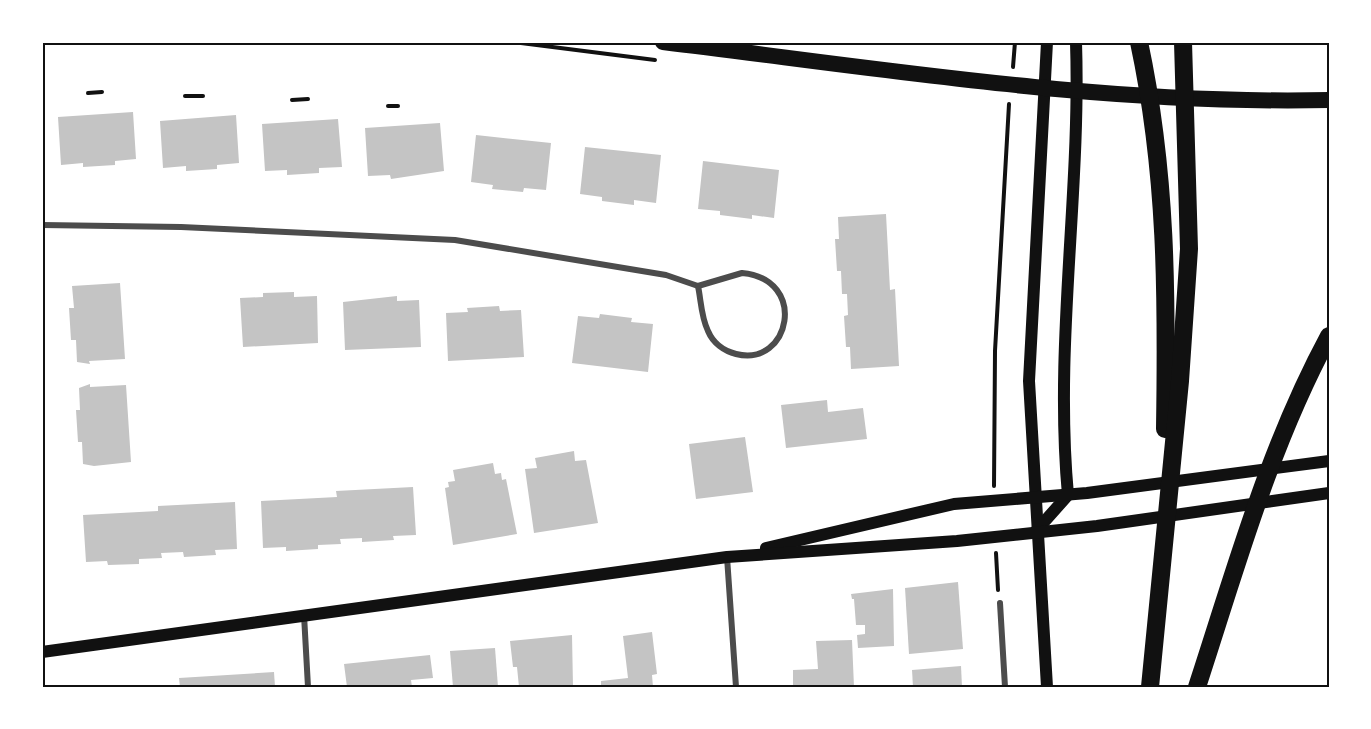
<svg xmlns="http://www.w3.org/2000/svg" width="1371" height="729" viewBox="0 0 1371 729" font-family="'Golos Text',sans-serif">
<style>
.building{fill:#c4c4c4}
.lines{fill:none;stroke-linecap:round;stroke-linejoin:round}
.path{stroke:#111;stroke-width:4}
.minor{stroke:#4c4c4c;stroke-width:6}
.secondary{stroke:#111;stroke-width:12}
.trunk{stroke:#111;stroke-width:16}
.motorway{stroke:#111;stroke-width:18}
.neatline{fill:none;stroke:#111;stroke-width:2}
</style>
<rect width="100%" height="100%" fill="#fff"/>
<g class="building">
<path d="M133 112 136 159 115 161V165L83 167V163L61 165 58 117Z"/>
<path d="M236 115 239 163 217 165V169L186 171V166L163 168 160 121Z"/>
<path d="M338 119 342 167 319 168V173L287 175V170L265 171 262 124Z"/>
<path d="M440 123 444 171 391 179 390 175 368 176 365 128Z"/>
<path d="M476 135 551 143 546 190 524 188 523 192 492 189 493 185 471 182Z"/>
<path d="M585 147 661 155 656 203 634 200V205L602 201V197L580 194Z"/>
<path d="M703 161 779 170 774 218 752 215V219L720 215V211L698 209Z"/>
<path d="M886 214 890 290 895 289 899 366 851 369 850 347H846L844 316 848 315 847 294H842L841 271H837L835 239H839L838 217Z"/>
<path d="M120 283 125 359 89 361 90 364 77 362 76 340H71L69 308H74L72 286Z"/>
<path d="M294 292V297L317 296 318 343 243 347 240 298 263 297V293Z"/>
<path d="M397 296V301L419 300 421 347 345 350 343 302Z"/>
<path d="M499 306 500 311 521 310 524 357 448 361 446 313 468 312 467 308Z"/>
<path d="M600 314 632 318 631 322 653 324 648 372 572 363 578 316 599 318Z"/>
<path d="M90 384V387L126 385 131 462 94 466 83 464 82 442H78L76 410H80L79 388Z"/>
<path d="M827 400 828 412 863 408 867 439 786 448 781 405Z"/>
<path d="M745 437 753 492 696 499 689 444Z"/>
<path d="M574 451 575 461 586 460 598 523 534 533 525 469 537 468 535 458Z"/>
<path d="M493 463 495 474 501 473 502 480 506 479 517 534 453 545 445 488 449 487 448 482 455 481 453 470Z"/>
<path d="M413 487 416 535 393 536 394 540 362 542V538L340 539 341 544 318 545V549L286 551V547L263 548 261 501 337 497 336 491Z"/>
<path d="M235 502 237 549 215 550 216 555 184 557 183 552 161 553 162 558 139 559V564L108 565 107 561 86 562 83 515 158 511V506Z"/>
<path d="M958 582 963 649 909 654 905 588Z"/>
<path d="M893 589 894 646 858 648 857 635 865 634V625H856L854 599H852L851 594Z"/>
<path d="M652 632 657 674 652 675 653 687H601V681L628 678 623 636Z"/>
<path d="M572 635 573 687H519L517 667H513L510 641Z"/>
<path d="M852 640 854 687H793V670L818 669 816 641Z"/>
<path d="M495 648 498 687H453L450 651Z"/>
<path d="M430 655 433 678 411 680 412 687H347L344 664Z"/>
<path d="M961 666 962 687H913L912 670Z"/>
<path d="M274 672 275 687H180L179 678Z"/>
</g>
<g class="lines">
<g class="path">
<path d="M513 42 655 60"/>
<path d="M1013 67 1015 42"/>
<path d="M88 93 102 92"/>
<path d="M185 96H203"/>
<path d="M292 100 308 99"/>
<path d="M388 106H398"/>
<path d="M994 486 995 351 1009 104"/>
<path d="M996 553 998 590"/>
</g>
<g class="minor">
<path d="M42 225 181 227 455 240 666 275 698 286"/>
<path d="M742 273C809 279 790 368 736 354 724 351 713 343 708 331 701 317 701 300 698 286Z"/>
<path d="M727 557 736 687"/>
<path d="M1000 603 1005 687"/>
<path d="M304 615 308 687"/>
</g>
<g class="secondary">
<path d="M1047 42 1029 381 1047 687"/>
<path d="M1036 531 1068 495C1054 344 1081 193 1076 42"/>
<path d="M766 548 954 504 1087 493 1329 461"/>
<path d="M42 652 727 557 957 541 1097 526 1329 493"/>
</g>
<path class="trunk" d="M663 42C885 69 1105 105 1329 100"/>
<g class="motorway">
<path d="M1139 42C1167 173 1167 296 1165 429"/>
<path d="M1150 687 1180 381 1189 249 1183 42"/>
<path d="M1197 687C1236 568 1269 447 1329 336"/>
</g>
</g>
<rect width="1371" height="729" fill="none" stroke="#ffffff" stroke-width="87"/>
<rect x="44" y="44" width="1284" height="642" class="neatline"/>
</svg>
